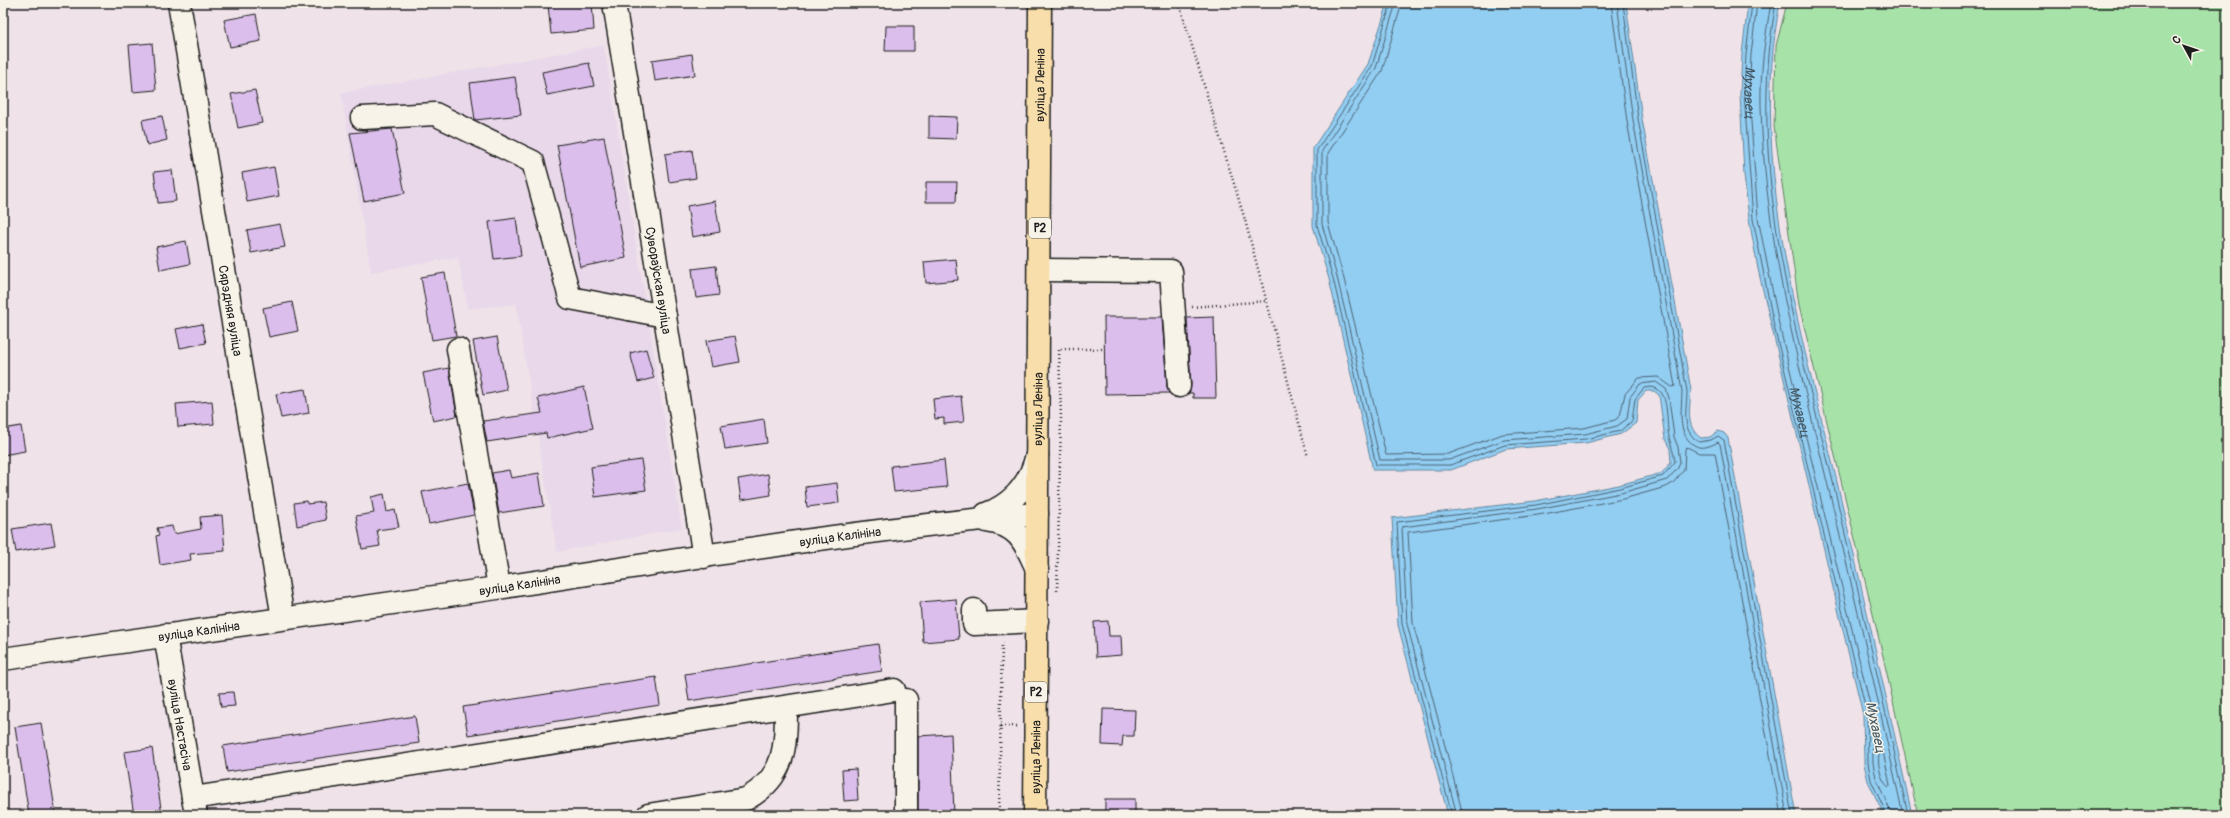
<svg xmlns="http://www.w3.org/2000/svg" width="2230" height="818" viewBox="0 0 2230 818" font-family="Pangolin,sans-serif">
<style>
.built{fill:#e9d8ea}
.green{fill:#a7e3a9;stroke:#628062}
.water{fill:#92cdf2;stroke:#63869c}
.lines{fill:none;stroke-linecap:round;stroke-linejoin:round}
.shore{stroke:#4b6372;stroke-width:1}
.building{fill:#dbbeec;stroke:#1c1c1c}
.minor-casing{stroke:#1c1c1c;stroke-width:25}
.major-casing{stroke:#1c1c1c;stroke-width:25}
.path{stroke:#1c1c1c;stroke-width:2.5;stroke-dasharray:1 3;stroke-linecap:butt}
.minor{stroke:#f7f3e8;stroke-width:22}
.major{stroke:#f8deab;stroke-width:22}
.labels{text-anchor:middle;stroke-width:3;stroke-linejoin:round;paint-order:stroke}
.shield{fill:#f7f3e8;stroke:#5e5c59;stroke-width:1}
.shield-label{font-size:12px;font-weight:bold;fill:#1c1c1c}
.street-label{font-size:13px;fill:#1c1c1c;stroke:#f7f3e8}
.water-label{font-size:14px;font-style:italic;fill:#455a67;stroke:#f7f3e8}
</style>
<rect width="100%" height="100%" fill="#efe3e9"/>
<filter id="ink" filterUnits="userSpaceOnUse"><feTurbulence type="fractalNoise" baseFrequency=".025" numOctaves="2"/><feDisplacementMap in="SourceGraphic" scale="8" xChannelSelector="R" yChannelSelector="G"/><feConvolveMatrix kernelMatrix="1 2 1 2 8 2 1 2 1" color-interpolation-filters="sRGB"/></filter>
<g filter="url(#ink)">
<path class="built" d="M604 45 682 528 557 552 516 304 468 309 458 257 371 272 341 93Z"/>
<path class="green" d="M1787 3H2227V815H1918L1883 656 1799 305 1774 126 1776 46Z"/>
<g class="water">
<path d="M1388 3H1626L1642 119 1691 390C1690 408 1685 427 1701 438L1710 437 1718 431 1724 433 1728 438 1796 815H1448L1398 625 1392 518 1535 501 1619 485 1662 473 1671 462 1670 449 1665 439 1659 395 1654 391H1646L1638 400 1636 423 1621 434 1586 443 1506 449 1451 470H1373L1329 279 1313 226V148L1368 64Z"/>
<path d="M1748 3H1780C1749 160 1800 330 1837 482 1863 593 1888 704 1912 815H1884L1868 781 1864 764 1863 715 1758 269 1749 219 1744 175 1740 94 1742 54Z"/>
</g>
<g class="lines">
<g class="shore">
<path d="M1391 3 1372 66 1317 150V225L1333 278 1376 465H1450L1505 445 1586 439 1620 431 1632 421 1635 399 1644 388C1672 381 1665 420 1669 437 1671 446 1674 453 1675 462L1663 476 1620 488 1536 505 1397 522 1402 624 1452 815"/>
<path d="M1396 3 1376 68 1322 151V224L1337 277 1380 460H1449L1504 440 1585 434 1617 426 1627 419 1630 397 1640 384 1656 382 1666 389 1669 398 1674 437 1678 447 1680 462 1678 468 1667 480 1621 493 1537 509 1402 527 1407 624 1457 815"/>
<path d="M1402 3 1382 71 1328 153V223L1343 275 1386 455 1448 454 1503 434 1584 428 1615 420 1620 416 1625 394 1639 378 1658 377 1672 387 1675 386 1627 121 1611 3"/>
<path d="M1617 3 1633 120 1682 391C1682 410 1676 433 1694 445 1701 450 1711 446 1718 442L1720 444 1787 815"/>
<path d="M1623 3 1638 119 1687 391C1687 410 1680 430 1699 442L1711 440 1718 436 1724 440 1792 815"/>
<path d="M1752 3 1746 55 1744 94 1753 219 1774 326 1867 714 1868 763 1871 780 1887 815"/>
<path id="s1" d="M1757 3 1751 55 1749 94 1758 218 1779 324 1872 713 1873 763 1876 778 1892 815"/>
<path d="M1771 3C1765 37 1760 72 1761 106 1764 236 1798 361 1828 486 1855 596 1879 705 1903 815"/>
<path d="M1776 3C1746 164 1795 327 1833 482 1859 593 1884 704 1908 815"/>
<path d="M1880 750 1883 751 1890 785 1889 787C1880 782 1876 759 1880 750Z"/>
<path d="M1463 815 1413 623 1408 532 1538 515 1623 499 1666 487 1673 483 1684 470 1685 449 1687 447 1699 453H1715L1781 815"/>
</g>
</g>
<g class="building">
<path d="M570 3H592L594 30 551 34 548 5Z"/>
<path d="M256 14 261 41 230 47 224 20Z"/>
<path d="M886 26H914V51H885Z"/>
<path d="M152 43 156 90 133 92 129 45Z"/>
<path d="M692 54 695 75 655 81 652 60Z"/>
<path d="M589 63 594 86 547 95 542 72Z"/>
<path d="M515 77 521 115 475 120 470 83Z"/>
<path d="M255 90 262 123 238 128 231 94Z"/>
<path d="M162 116 167 140 147 145 142 120Z"/>
<path d="M929 116 957 117 956 139 929 138Z"/>
<path d="M392 129 405 193 364 201 350 133Z"/>
<path d="M604 137 626 258 580 267 557 145Z"/>
<path d="M692 150 696 178 669 182 665 154Z"/>
<path d="M274 167 279 196 247 202 242 173Z"/>
<path d="M172 170 176 201 158 203 154 172Z"/>
<path d="M926 182H957L956 202H926Z"/>
<path d="M715 201 720 232 692 237 687 206Z"/>
<path d="M516 218 521 256 494 259 489 222Z"/>
<path d="M280 224 285 247 251 253 247 230Z"/>
<path d="M186 241 190 264 160 270 156 247Z"/>
<path d="M956 259 958 280 926 283 924 262Z"/>
<path d="M716 266 719 295 696 298 692 269Z"/>
<path d="M445 273 456 336 432 340 421 277Z"/>
<path d="M292 302 298 331 269 337 263 308Z"/>
<path d="M1104 317H1162L1167 387 1169 393 1105 394Z"/>
<path d="M1214 317 1216 398H1193V393H1189L1191 385 1187 318Z"/>
<path d="M202 324 206 343 180 348 176 329Z"/>
<path d="M735 336 740 362 711 367 706 341Z"/>
<path d="M497 337 507 390 483 395 473 341Z"/>
<path d="M646 349 654 378 638 382 630 353Z"/>
<path d="M449 368 457 416 433 421 423 373Z"/>
<path d="M584 387 593 428 547 438 546 433 487 442 483 421 542 413 538 398Z"/>
<path d="M305 389 309 413 281 418 276 394Z"/>
<path d="M961 396 964 422 944 424V418L935 419 933 399Z"/>
<path d="M212 401 214 424 178 427 176 404Z"/>
<path d="M764 419 767 443 725 449 721 426Z"/>
<path d="M21 426 25 451 3 455V429Z"/>
<path d="M641 460 646 490 595 497 591 467Z"/>
<path d="M944 460 947 487 894 492 891 466Z"/>
<path d="M509 470 511 478 539 473 544 506 499 513 492 473Z"/>
<path d="M768 474 771 495 741 500 738 479Z"/>
<path d="M468 483 474 515 429 524 422 492Z"/>
<path d="M837 483 839 503 807 507 805 487Z"/>
<path d="M384 494 387 512 395 510 399 527 377 530 380 546 362 549 356 516 374 513 371 497Z"/>
<path d="M307 501V504L323 502 326 520 297 526 294 503Z"/>
<path d="M222 515 225 551 190 554 191 560 160 565 156 536 159 535 157 528 172 526 174 534 201 529 200 517Z"/>
<path d="M51 523 55 545 16 552 12 529Z"/>
<path d="M956 599 959 639 923 642 920 602Z"/>
<path d="M1108 621 1109 636H1121L1122 655 1096 657 1094 622Z"/>
<path d="M878 644 882 671 689 701 685 674Z"/>
<path d="M656 677 660 705 468 735 463 707Z"/>
<path d="M233 692 235 706 221 707 219 693Z"/>
<path d="M1103 709 1135 710 1134 736H1123L1122 746 1102 745Z"/>
<path d="M415 716 419 743 227 772 223 746Z"/>
<path d="M41 723 56 815H29L15 727Z"/>
<path d="M951 734 954 815H918V736Z"/>
<path d="M152 748 162 815H134L124 752Z"/>
<path d="M856 769 858 800 844 801 842 770Z"/>
<rect x="1105" y="799" width="30" height="16"/>
</g>
<g class="lines">
<g class="minor-casing">
<g id="minor">
<path id="s2" d="M179 3 283 618"/>
<path id="s3" d="M614 3 704 557"/>
<path d="M362 118 435 114 533 162 570 298 665 316"/>
<path d="M1039 270 1171 271 1179 386"/>
<path d="M458 349 499 587"/>
<path d="M986 514C1013 504 1030 484 1037 455"/>
<path d="M987 521C1019 525 1025 543 1037 569"/>
<path d="M974 610V624L1037 621"/>
<path id="s4" d="M165 635 196 815"/>
<path id="s5" d="M3 659C167 635 332 612 497 588 676 561 856 529 1037 514"/>
<path d="M193 798 894 690"/>
<path d="M648 815 746 799C785 778 786 747 786 707"/>
<path d="M906 815V700"/>
</g>
</g>
<g class="major-casing">
<g id="major">
<path id="s6" d="M1035 815 1040 3"/>
</g>
</g>
<g class="path">
<path d="M1179 3 1245 220 1308 457"/>
<path d="M1192 307 1266 301"/>
<path d="M1057 591 1061 419 1059 349H1105"/>
<path d="M1000 726H1018"/>
<path d="M999 815 1002 641"/>
</g>
<use href="#minor" class="minor"/>
<use href="#major" class="major"/>
</g>
</g>
<g class="labels">
<g class="shield">
<rect x="1029" y="218" width="22" height="20" rx="3"/>
<rect x="1025" y="682" width="22" height="20" rx="3"/>
</g>
<g class="shield-label">
<text x="1040" y="232">Р2</text>
<text x="1036" y="696">Р2</text>
</g>
<g class="street-label">
<text dy="5" stroke="none"><textPath href="#s6" startOffset="730">вуліца Леніна</textPath></text>
<text dy="5" stroke="none"><textPath href="#s3" startOffset="281">Сувораўская вуліца</textPath></text>
<text dy="5" stroke="none"><textPath href="#s2" startOffset="312">Сярэдняя вуліца</textPath></text>
<text dy="5" stroke="none"><textPath href="#s6" startOffset="406">вуліца Леніна</textPath></text>
<text dy="5" stroke="none"><textPath href="#s5" startOffset="846">вуліца Калініна</textPath></text>
<text dy="5" stroke="none"><textPath href="#s5" startOffset="522">вуліца Калініна</textPath></text>
<text dy="5" stroke="none"><textPath href="#s5" startOffset="198">вуліца Калініна</textPath></text>
<text dy="5" stroke="none"><textPath href="#s4" startOffset="91">вуліца Настасіча</textPath></text>
<text dy="5" stroke="none"><textPath href="#s6" startOffset="58">вуліца Леніна</textPath></text>
</g>
<g class="water-label">
<text dy="5" stroke="none"><textPath href="#s1" startOffset="90">Мухавец</textPath></text>
<text dy="5" stroke="none"><textPath href="#s1" startOffset="414">Мухавец</textPath></text>
<text transform="translate(1876 727) rotate(78)" y="5">Мухавец</text>
</g>
</g>
<rect width="2230" height="818" fill="none" stroke="#f7f3e8" stroke-width="16"/>
<rect x="8" y="8" width="2214" height="802" fill="none" stroke="#1c1c1c" stroke-width="1.5" filter="url(#ink)"/>
<g transform="translate(2184 46) rotate(310)" stroke="#f7f3e8" stroke-width="3" paint-order="stroke">
<path d="M0-3L7 15L0 10L-7 15Z" fill="#1c1c1c"/>
<text y="-6" font-size="11" font-weight="bold" text-anchor="middle" fill="#1c1c1c">С</text>
</g>
</svg>
